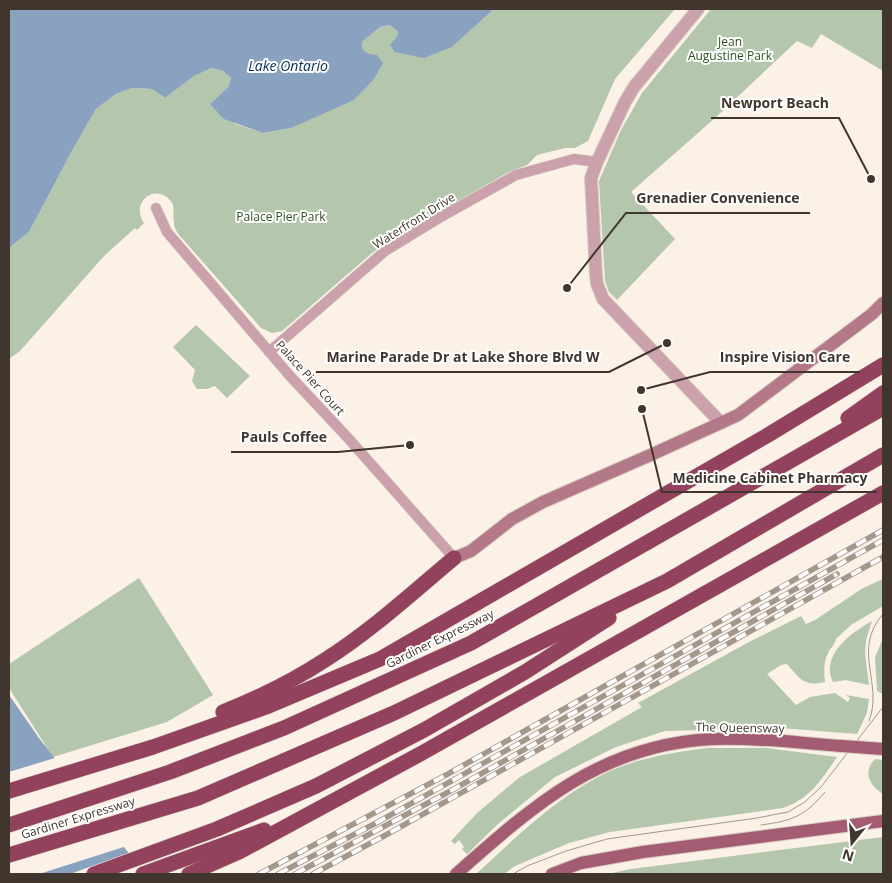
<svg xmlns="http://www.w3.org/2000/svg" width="892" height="883" viewBox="0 0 892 883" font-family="'Open Sans',sans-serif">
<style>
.green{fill:#b4c6ac}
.water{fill:#89a2c0}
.pier{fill:#fcf1e7}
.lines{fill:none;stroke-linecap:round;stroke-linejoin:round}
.minor-casing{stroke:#d7ccc2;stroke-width:11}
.tertiary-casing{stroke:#d7ccc2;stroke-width:14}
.secondary-casing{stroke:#d7ccc2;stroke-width:14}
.primary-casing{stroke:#d7ccc2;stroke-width:14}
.motorway-casing{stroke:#d7ccc2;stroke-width:16}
.minor{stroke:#cba1ac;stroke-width:10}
.tertiary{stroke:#cba1ac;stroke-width:12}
.secondary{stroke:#b47989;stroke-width:12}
.primary{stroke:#a35c71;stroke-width:12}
.motorway{stroke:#92425c;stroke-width:15}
.tram{stroke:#a3988e;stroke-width:1}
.rail-casing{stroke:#a3988e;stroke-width:5.5}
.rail{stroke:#fff;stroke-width:4;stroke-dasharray:11;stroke-linecap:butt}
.primary-bridge-casing{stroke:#d7ccc2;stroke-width:14;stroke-linecap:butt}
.primary-bridge{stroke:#a35c71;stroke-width:12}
.labels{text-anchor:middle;stroke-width:4;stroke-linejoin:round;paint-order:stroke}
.park-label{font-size:12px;fill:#304e1f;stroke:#fff}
.street-label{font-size:12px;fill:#41362d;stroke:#fff}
.water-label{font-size:14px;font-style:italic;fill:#062d53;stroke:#fff}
.leader{fill:none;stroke:#41362d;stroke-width:2}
.callout-dot{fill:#41362d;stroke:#fff;stroke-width:2}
.callout-label{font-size:14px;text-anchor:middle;font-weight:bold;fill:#41362d;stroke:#fff;stroke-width:4;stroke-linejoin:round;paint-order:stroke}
</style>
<rect width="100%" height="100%" fill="#fcf1e7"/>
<g class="green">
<path d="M494 9H675L615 79 588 141 575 148H565L537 155 527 165 507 173 392 239 372 253 282 331 272 333 261 328 180 236C177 232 174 228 174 222 172 214 176 206 170 200 154 183 130 203 144 223L137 230 135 228 104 256 20 351 9 359V248L29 232 73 149 96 109 116 94 132 88 152 89 165 98 194 76 212 68 223 71 231 78 228 87 211 103 236 124 263 133 291 128 377 55 367 53 362 49V42L380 27 390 25 398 32 396 38 452 47Z"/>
<path d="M711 9H883V71L821 34 812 48 797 41 715 118 631 192 675 239 617 300 609 292 605 281 599 181 621 130 642 93Z"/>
<path d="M196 325 250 376 227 398 215 386 207 389H197L192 381 195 370 173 347Z"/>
<path d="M139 578 213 695 167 722 53 757 9 688V664Z"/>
<path d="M883 579V606L851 625 836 639C835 645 830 648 828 653 823 663 824 672 825 682 804 687 800 679 787 664L781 665 767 674 796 705 810 697 835 693 848 702 850 698 846 695 869 699 867 713 857 734 780 728 665 731 616 747 555 777 498 824 467 854 462 849 464 847 459 840 455 844 451 841 477 813 520 777 642 707 638 703 749 642 801 616 806 624 815 620 863 588Z"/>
<path d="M872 621 866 640 865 654 869 685 846 680 833 682C820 655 851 633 872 621Z"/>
<path d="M883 638V694L877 691 875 657Z"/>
<path d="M707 748H766L837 757C822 779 810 799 783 808L610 832 569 843 515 866 504 874H476C519 835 561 792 615 769 644 757 676 752 707 748Z"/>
<path d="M875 759 883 760V794C870 786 862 772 875 759Z"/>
<path d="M883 837V874H607L631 869Z"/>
</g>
<g class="water">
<path d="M9 9H494L452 47 424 58 395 52 390 45 396 38 398 32 390 25 380 27 362 42V49L367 53 377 55 383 63 374 79 354 100 291 128 263 133 224 119 210 104 228 87 231 78 223 71 212 68 194 76 165 98 152 89 132 88 116 94 96 109 73 149 29 232 9 248Z"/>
<path d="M9 695 39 738 145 874H9Z"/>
</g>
<g class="pier">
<path d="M58 757 127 846 39 874H9V772Z"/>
<path d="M131 852 148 874H70Z"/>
</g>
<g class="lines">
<g class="minor-casing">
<g id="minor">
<path d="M156 208 167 232 290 376 348 438 454 558"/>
<path d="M269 352 385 251 439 218 516 175 574 159 597 162"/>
</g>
</g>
<g class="tertiary-casing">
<path id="tertiary" d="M698 9 634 87 625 102 597 162 591 178 596 275 597 284 603 299 721 423"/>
</g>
<g class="secondary-casing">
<path id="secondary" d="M454 558 471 551 512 519 543 502 655 453 738 415 872 314 883 303"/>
</g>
<g class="primary-casing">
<g id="primary">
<path d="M456 874C534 805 602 744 713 739 755 737 799 743 842 746"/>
<path d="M552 874 581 863 643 852 883 821"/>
</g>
</g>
<g class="motorway-casing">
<g id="motorway">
<path d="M848 418 883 393"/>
<path d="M223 712C258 698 293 681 325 660 371 631 412 593 454 558"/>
<path d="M9 791 153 747 266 707 380 659 768 435 883 365"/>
<path d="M9 825 170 772 284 728 471 643 883 408"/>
<path d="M9 855 198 798 394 713 667 581 883 455"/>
<path d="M94 874 217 829 316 786 424 730 525 672 609 618"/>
<path d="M143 874 264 830"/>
<path d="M189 874 239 852 422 753 883 493"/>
</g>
</g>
<use href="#minor" class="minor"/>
<use href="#tertiary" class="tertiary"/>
<use href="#secondary" class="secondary"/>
<use href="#primary" class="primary"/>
<use href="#motorway" class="motorway"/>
<g class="tram">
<path d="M869 721C884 683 851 651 883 614"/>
<path d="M761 825C792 821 805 816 825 792"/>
<path d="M513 874 527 866 566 851 607 839 757 818 788 812 805 802 821 787 883 707"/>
</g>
<g class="rail-casing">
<g id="rail">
<path d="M259 874 446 775 883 530"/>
<path d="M278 874 378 822 883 540"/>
<path d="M295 874 454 789 837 574"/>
<path d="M313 874 384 836 883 557"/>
</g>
</g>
<use href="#rail" class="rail"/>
<g class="primary-bridge-casing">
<path id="primary-bridge" d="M842 746 883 749"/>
</g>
<use href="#primary-bridge" class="primary-bridge"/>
</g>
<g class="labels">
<g class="park-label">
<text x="730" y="46">Jean<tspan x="730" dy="14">Augustine Park</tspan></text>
<text x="281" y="221">Palace Pier Park</text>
</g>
<g class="street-label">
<text transform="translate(414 221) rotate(-32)" y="4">Waterfront Drive</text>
<text transform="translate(310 378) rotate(48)" y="4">Palace Pier Court</text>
<text transform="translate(440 639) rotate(-26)" y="4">Gardiner Expressway</text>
<text transform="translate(740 728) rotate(1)" y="4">The Queensway</text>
<text transform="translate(78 818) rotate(-17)" y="4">Gardiner Expressway</text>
</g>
<g class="water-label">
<text x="288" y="71">Lake Ontario</text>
</g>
</g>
<path class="leader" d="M871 179L839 118H711M567 288L626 213H810M667 343L609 372H316M641 390L710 372H860M410 445L338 452H231M642 409L662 492H877"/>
<g class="callout-dot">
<circle cx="871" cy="179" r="5"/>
<circle cx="567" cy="288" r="5"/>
<circle cx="667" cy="343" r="5"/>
<circle cx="641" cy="390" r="5"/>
<circle cx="410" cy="445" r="5"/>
<circle cx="642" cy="409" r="5"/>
</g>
<g class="callout-label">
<text x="775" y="108">Newport Beach</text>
<text x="718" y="203">Grenadier Convenience</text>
<text x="463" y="362">Marine Parade Dr at Lake Shore Blvd W</text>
<text x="785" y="362">Inspire Vision Care</text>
<text x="284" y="442">Pauls Coffee</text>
<text x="770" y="483">Medicine Cabinet Pharmacy</text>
</g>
<rect width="892" height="883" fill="none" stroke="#41362d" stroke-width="20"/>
<g transform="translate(852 843) rotate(197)" stroke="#ffffff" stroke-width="4" paint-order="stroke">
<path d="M0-4L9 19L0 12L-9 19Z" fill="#41362d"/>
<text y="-8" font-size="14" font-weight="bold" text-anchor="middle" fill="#41362d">N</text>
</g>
</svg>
